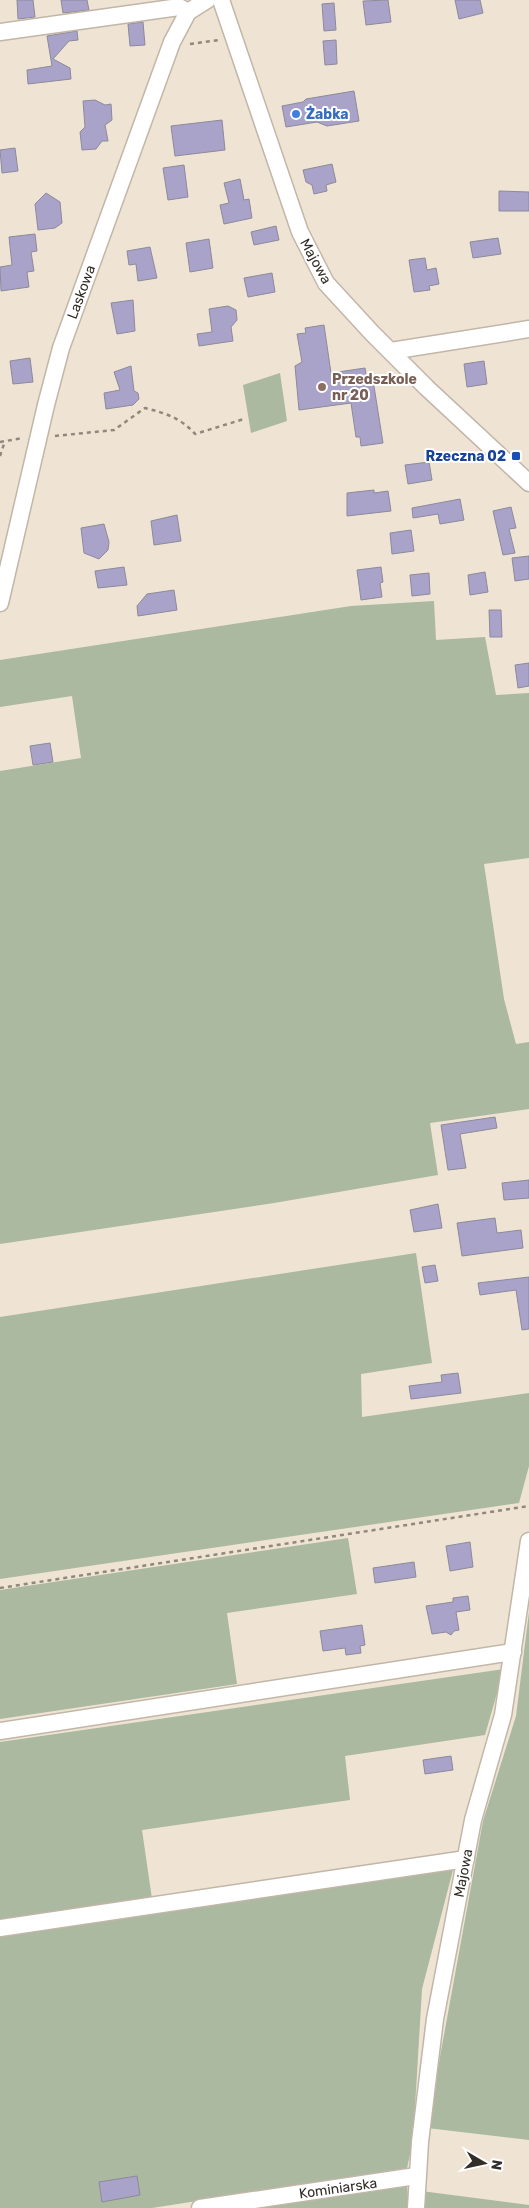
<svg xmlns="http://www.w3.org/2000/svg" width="529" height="2208" viewBox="0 0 529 2208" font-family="Rubik,sans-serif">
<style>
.green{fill:#aab99f}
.building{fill:#a9a3c9;stroke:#8c8a9a}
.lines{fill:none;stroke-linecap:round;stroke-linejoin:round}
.minor-casing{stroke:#c2b6a8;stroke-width:19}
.path{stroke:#90887d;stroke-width:2.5;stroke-dasharray:4 4;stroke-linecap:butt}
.minor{stroke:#fff;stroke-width:16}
.shop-dot{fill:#3f7fe0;stroke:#fff;stroke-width:2}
.education-dot{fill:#8d6e63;stroke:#fff;stroke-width:2}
.transit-dot{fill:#1a4fb4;stroke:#fff;stroke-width:2}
.labels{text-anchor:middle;stroke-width:4;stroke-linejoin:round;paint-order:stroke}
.shop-label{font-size:14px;font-weight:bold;fill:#366cbe;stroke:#fff;text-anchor:start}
.street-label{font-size:14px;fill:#322d27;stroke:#fff}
.education-label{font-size:14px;font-weight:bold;fill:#785e54;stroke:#fff;text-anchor:start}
.transit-label{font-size:14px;font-weight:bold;fill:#164399;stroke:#fff;text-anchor:end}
</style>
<rect width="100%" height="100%" fill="#efe3d4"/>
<g class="green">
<path d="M280 373 287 421 251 433 243 385Z"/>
<path d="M434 601 436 640 485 637 496 695 529 693V858L484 864 504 999 516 1044 529 1042V1109L430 1123 438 1175 274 1203 0 1244V771L81 758 72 696 0 707V660L351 606Z"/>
<path d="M416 1253 432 1363 361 1374 362 1417 529 1393V1466L519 1503 0 1579V1317Z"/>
<path d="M348 1538 357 1594 227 1613 237 1684 0 1719V1590Z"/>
<path d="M529 1612V2140L427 2128 483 1821 516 1716Z"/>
<path d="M504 1669 485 1735 345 1756 350 1800 142 1830 152 1899 0 1921V1742Z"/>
<path d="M453 1870 422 1989 413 2141 407 2168 152 2208H0V1936Z"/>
<path d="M407 2186 409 2208H258Z"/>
<path d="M421 2191 529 2205V2208H423Z"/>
</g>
<g class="building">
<path d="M17 0H33L35 17 18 19Z"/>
<path d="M61 0H87L89 10 63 13Z"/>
<path d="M388 0 391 22 366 25 363 1Z"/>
<path d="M455 0H480L483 13 459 19Z"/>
<path d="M334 3 336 30 324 31 322 4Z"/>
<path d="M143 22 145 45 130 46 128 24Z"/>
<path d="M77 31 78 40 69 41 53 59 70 68 71 79 28 84 27 70 52 66 47 36Z"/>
<path d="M336 40 337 64 325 65 323 41Z"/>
<path d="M354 91 359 121 327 126 317 122 286 127 282 106 303 102 306 99Z"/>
<path d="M95 100 105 105 111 104 112 120 105 125 108 141H102L96 149 82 150 80 132 85 127 83 101Z"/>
<path d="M222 120 225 150 175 156 171 126Z"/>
<path d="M15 148 18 171 2 173 0 150Z"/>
<path d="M332 164 336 182 326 185 327 191 314 194 312 185 306 182 303 170Z"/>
<path d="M184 165 188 197 168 200 163 168Z"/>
<path d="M240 179 244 200 249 199 252 218 224 224 220 205 229 203 224 183Z"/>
<path d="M499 191 529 192V211H499Z"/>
<path d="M46 193 60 202 62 223 55 228 38 230 35 204Z"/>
<path d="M276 226 279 240 254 245 251 232Z"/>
<path d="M35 234 37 251 31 252 34 271 27 272 29 287 1 291 0 267 12 265 9 237Z"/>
<path d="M498 238 501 254 473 258 470 242Z"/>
<path d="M209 239 213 268 190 272 186 243Z"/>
<path d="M150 247 157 278 138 281 136 264 129 265 127 251Z"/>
<path d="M425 258 427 270 436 268 439 284 429 286 430 290 414 292 409 260Z"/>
<path d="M272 273 275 292 248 297 244 278Z"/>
<path d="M133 300 135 331 117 334 111 303Z"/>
<path d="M228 306 236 310 237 320 231 327 233 341 199 346 197 334 212 332 209 309Z"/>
<path d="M324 325 331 373 365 368 367 381 373 380 383 443 361 446 360 437H356L351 403 299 410 295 366 302 362 297 334 306 333 305 328Z"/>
<path d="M30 358 33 382 13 384 10 361Z"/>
<path d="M484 361 487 384 467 387 464 364Z"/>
<path d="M131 366 134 391 138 393 139 399 133 405 106 409 104 393 120 390 114 372Z"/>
<path d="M429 462 432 480 408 484 405 465Z"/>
<path d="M374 490V493L388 491 391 511 347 516V493Z"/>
<path d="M460 499 464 520 440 524 438 514 413 518 412 508Z"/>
<path d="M511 507 516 528 509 529 515 553 503 555 493 511Z"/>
<path d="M177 515 181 541 154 545 151 521Z"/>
<path d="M104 524 109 542 108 550 99 559 84 553 81 528Z"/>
<path d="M411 530 414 551 392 554 390 533Z"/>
<path d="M529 556V579L515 581 512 558Z"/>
<path d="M124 567 127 585 98 588 95 571Z"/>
<path d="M381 567 383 582 380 583 382 597 361 600 357 570Z"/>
<path d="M485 572 488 592 470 595 468 575Z"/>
<path d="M429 573 430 594 412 596 410 575Z"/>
<path d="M174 590 177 610 138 616 137 606 147 594Z"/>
<path d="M489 610H501L502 637H490Z"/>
<path d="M529 663V686L518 688 515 665Z"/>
<path d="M50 743 53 762 33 765 30 746Z"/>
<path d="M495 1117 497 1128 460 1134 466 1168 448 1170 441 1125Z"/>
<path d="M529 1180V1198L504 1200 502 1183Z"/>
<path d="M438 1204 442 1228 414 1232 410 1210Z"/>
<path d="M495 1218 497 1233 521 1230 523 1248 462 1256 457 1223Z"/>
<path d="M435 1265 438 1281 425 1283 422 1267Z"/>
<path d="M529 1277V1329L522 1330 516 1290 480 1295 478 1283Z"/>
<path d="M458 1373 461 1393 411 1399 409 1386 442 1382 441 1375Z"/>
<path d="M470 1542 473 1567 450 1571 446 1546Z"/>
<path d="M414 1562 416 1577 375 1583 373 1568Z"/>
<path d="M468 1596 470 1610 456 1612 459 1630 454 1631 451 1635 446 1632 432 1634 426 1606 453 1602V1598Z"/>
<path d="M362 1625 365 1645 360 1646 361 1653 346 1655 345 1648 323 1651 320 1631Z"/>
<path d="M451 1756 453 1770 425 1774 423 1760Z"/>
<path d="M137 2176 140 2195 102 2202 99 2182Z"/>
</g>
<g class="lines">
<g class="minor-casing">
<g id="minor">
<path d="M221 0 300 232 326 283 372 333 427 388 529 483"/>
<path d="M0 32 179 7 188 12"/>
<path d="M391 351 529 329"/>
<path d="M0 603 46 405 61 348 172 42 188 12 207 0"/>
<path d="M0 1731 513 1652"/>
<path d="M0 1928 466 1859"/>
<path d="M200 2208 416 2176"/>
<path d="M416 2208 420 2142 435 2019 473 1820 503 1715 529 1541"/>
</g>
</g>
<g class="path">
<path d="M190 44 219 40"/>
<path d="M55 436 114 430 145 408C165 413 181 418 195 434L244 419"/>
<path d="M0 442 23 438"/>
<path d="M0 456 5 441"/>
<path d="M0 1588 529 1506"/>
</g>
<use href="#minor" class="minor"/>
</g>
<circle class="shop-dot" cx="296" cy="114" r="5"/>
<circle class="education-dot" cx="322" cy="387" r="5"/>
<rect class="transit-dot" x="511" y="451" width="10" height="10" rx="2.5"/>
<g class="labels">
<g class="shop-label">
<text x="306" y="119">Żabka</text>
</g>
<g class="street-label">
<text transform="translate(316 261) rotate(61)" y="5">Majowa</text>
<text transform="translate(81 292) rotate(-70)" y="5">Laskowa</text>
<text transform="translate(463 1873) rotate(-79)" y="5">Majowa</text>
<text transform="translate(338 2188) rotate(-8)" y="5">Kominiarska</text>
</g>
<g class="education-label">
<text x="332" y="384">Przedszkole<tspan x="332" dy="16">nr 20</tspan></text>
</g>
<g class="transit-label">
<text x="506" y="461">Rzeczna 02</text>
</g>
</g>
<g transform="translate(484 2163) rotate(99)" stroke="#ffffff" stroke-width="4" paint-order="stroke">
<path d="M0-4L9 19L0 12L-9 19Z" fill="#322d27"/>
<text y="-8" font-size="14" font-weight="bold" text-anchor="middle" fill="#322d27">N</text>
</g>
</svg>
